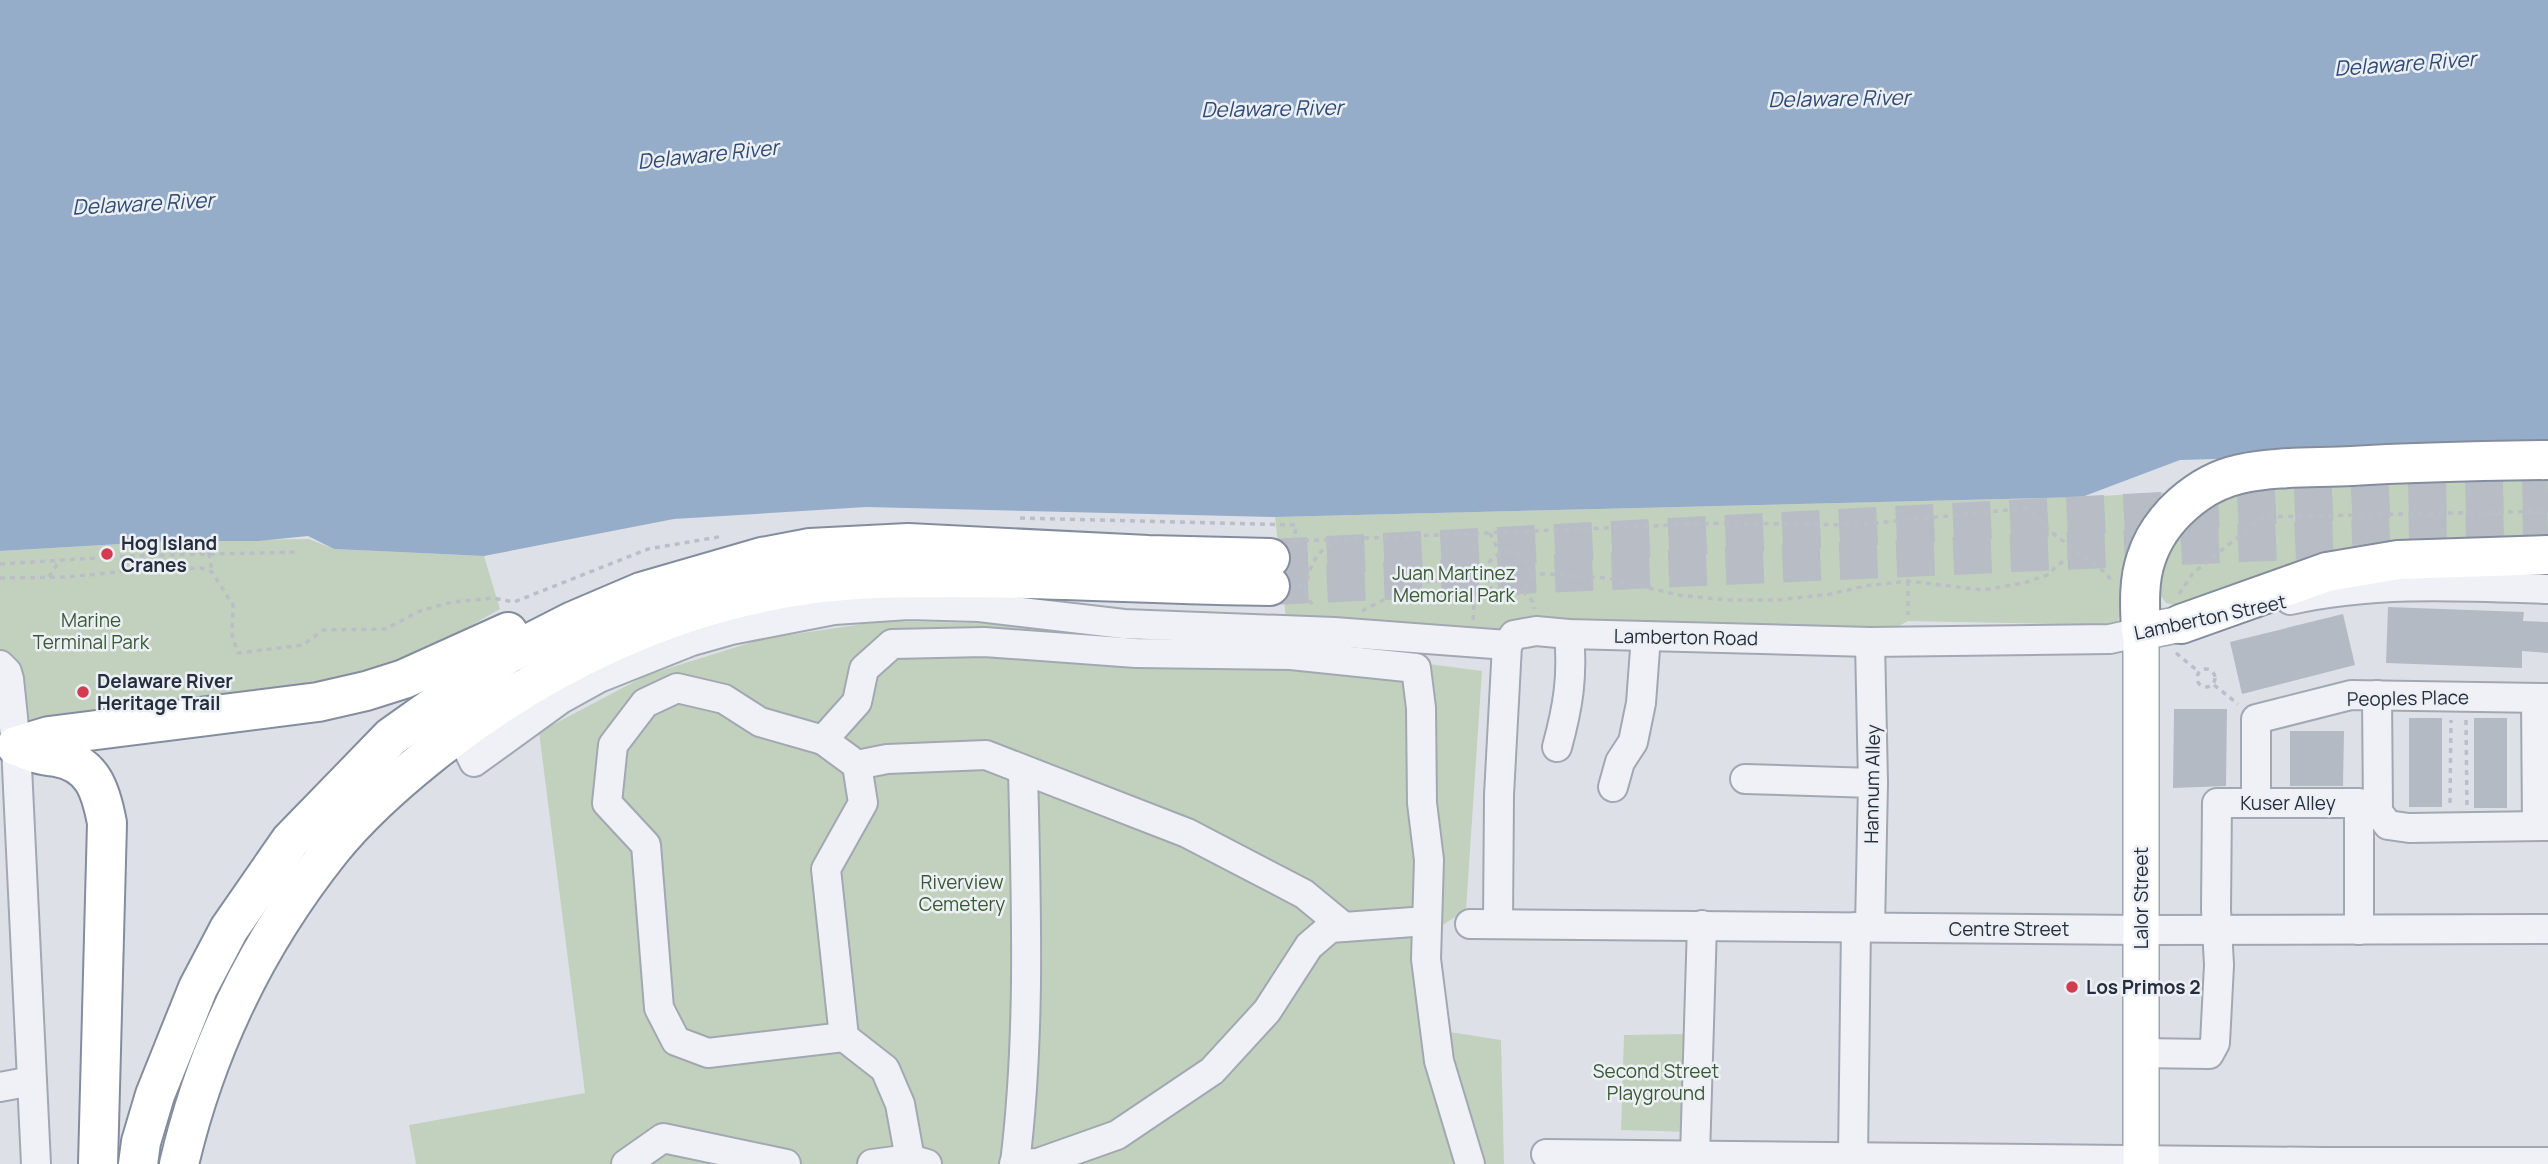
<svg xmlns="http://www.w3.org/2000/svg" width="2548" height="1164" viewBox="0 0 2548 1164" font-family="Manrope,sans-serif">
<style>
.green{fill:#c2d1be}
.water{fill:#96adc9}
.building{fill:#b4bac4}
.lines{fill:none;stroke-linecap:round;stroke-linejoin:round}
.highway-tunnel{stroke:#b8bdc5;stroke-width:38;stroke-dasharray:38 19;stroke-linecap:butt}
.minor-casing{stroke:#a2a8b1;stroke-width:32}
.major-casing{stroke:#9ca4b3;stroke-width:38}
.highway-casing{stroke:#848d9e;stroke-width:42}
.path{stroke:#bbbec6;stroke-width:3.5;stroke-dasharray:5 5;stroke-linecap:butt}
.minor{stroke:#f0f1f6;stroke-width:28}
.major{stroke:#fff;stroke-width:35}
.highway{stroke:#fff;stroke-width:38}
.poi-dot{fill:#d23c4e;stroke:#ecf0f5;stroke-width:2.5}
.labels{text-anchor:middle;stroke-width:5;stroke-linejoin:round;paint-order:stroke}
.poi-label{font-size:19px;font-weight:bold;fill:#262e3e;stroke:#ecf0f5;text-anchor:start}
.park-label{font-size:19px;fill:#395a33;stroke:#ecf0f5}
.street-label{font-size:19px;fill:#262e3e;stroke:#ecf0f5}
.water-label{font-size:21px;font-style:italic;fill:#2f4b73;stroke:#ecf0f5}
</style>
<rect width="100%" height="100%" fill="#dde1e7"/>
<g class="green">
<path d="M2548 475V548L2184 607 2166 603 2155 588 2159 553 2214 490Z"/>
<path d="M2172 492 2116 625 1908 621 1870 642 1288 638 1275 517 2082 497Z"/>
<path d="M309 539 334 549 484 556 500 609 437 645 367 672 317 684 0 729V551L172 541Z"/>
<path d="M883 621 1014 624 1269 643 1482 671 1466 910 1441 926 1443 1031 1501 1040 1504 1164H416L409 1125 585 1093 539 732 647 675 762 639Z"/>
<path d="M1689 1034 1690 1132 1621 1130 1624 1035Z"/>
</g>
<path class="water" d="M0 0H2548V450L2180 460 2082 497 1275 517 866 507 674 519 484 556 334 549 308 536 258 541H172L0 551Z"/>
<g class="building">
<path d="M2388 607 2524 612 2523 621 2548 622V653L2522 651V668L2386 663Z"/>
<path d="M2343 614 2355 665 2242 694 2230 642Z"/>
<path d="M2174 709H2227L2226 786 2173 788Z"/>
<rect x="2409" y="718" width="33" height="89"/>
<rect x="2474" y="718" width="33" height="90"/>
<path d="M2290 731H2344L2343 786H2290Z"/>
</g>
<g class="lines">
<g class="highway-tunnel">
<path d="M1270 558 2408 498 2548 494"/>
<path d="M1270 586 2405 536 2548 532"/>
</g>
<g class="minor-casing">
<g id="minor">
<path d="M2290 600C2375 581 2461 586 2548 589"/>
<path d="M1507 645 1514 635 1536 631 1569 634 1870 642 2110 639 2141 632"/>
<path d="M0 665 7 672 9 679 16 746 36 1164"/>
<path d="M2377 695 2378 812 2388 825 2409 828 2548 826"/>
<path d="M2536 698 2537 826"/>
<path d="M459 731 474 762 561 699 599 678 692 641 731 630 834 610 908 605 979 607 1124 624 1334 632 1507 645"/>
<path d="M823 740 760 722 724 699 677 688 645 703 613 745 607 803 646 845 659 1008 676 1041 708 1053 844 1037 885 1069 900 1104 910 1159"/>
<path d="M1557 747C1568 707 1573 676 1569 634"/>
<path d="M857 765 887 759 986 755 1187 833 1304 894 1344 927"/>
<path d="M1745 779 1873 783"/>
<path d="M1613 787 1620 762 1633 742 1641 703 1646 636"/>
<path d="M2256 788V719L2351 695 2548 698"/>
<path d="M1498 923 1499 795 1507 645"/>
<path d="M1470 924 2141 930 2548 929"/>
<path d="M1870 927 1873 783 1870 642"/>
<path d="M844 1037 826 869 863 803 857 765 823 740 857 702 864 669 892 644 984 642 1136 653 1291 655 1416 668 1421 708 1422 803 1429 860 1426 959 1439 1061 1470 1164"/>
<path d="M2140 1053 2209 1054 2215 1043 2219 965 2216 909 2217 803H2359V930"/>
<path d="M0 1087 32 1081"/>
<path d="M1546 1154 2324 1162H2548"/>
<path d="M1695 1156 1702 925"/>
<path d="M1853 1157 1856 927"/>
<path d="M1015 1163C1031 1033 1026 901 1023 770"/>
<path d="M626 1164 663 1138 786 1164"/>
<path d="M872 1164 910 1159 927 1164"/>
<path d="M1014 1164 1038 1163 1117 1135 1212 1071 1267 1011 1309 946 1330 928 1427 921"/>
</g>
</g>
<g class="major-casing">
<path id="major" d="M2141 1164V632L2181 624"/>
</g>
<g class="highway-casing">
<g id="highway">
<path d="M2181 624 2327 572 2398 560 2548 555"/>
<path d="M2141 632C2140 609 2138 582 2146 559 2159 518 2199 483 2240 474 2276 466 2315 468 2352 466 2417 462 2482 461 2548 460"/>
<path d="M16 746 49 736 318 702 366 691 404 679 508 632"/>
<path d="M18 746C31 753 41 755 56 757 93 763 101 791 107 823L98 1164"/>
<path d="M138 1164 141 1142 155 1095 198 988 229 929 290 841 391 737 508 654 573 621 641 592 762 557 810 548 908 543 1148 555 1270 558"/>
<path d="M179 1164C206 1049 257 943 331 850 359 815 395 783 430 755 541 666 673 602 815 584 861 578 907 578 953 578 1059 578 1164 585 1270 586"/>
</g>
</g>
<g class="path">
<path d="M1020 518 1296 525 1294 542"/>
<path d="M1490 533 1500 554"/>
<path d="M1294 541 1723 523 1856 525 2028 508 2050 531 2107 574 2112 583"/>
<circle cx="1508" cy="574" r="22"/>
<path d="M209 553 212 572"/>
<path d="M0 564 128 556 299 552"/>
<path d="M1530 573 1607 578 1679 595 1728 600H1778L1831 594 1865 586 1908 581 1983 590 2024 583 2050 574 2055 567 2077 552"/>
<path d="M49 577 59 561"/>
<path d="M0 578 66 577 127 571 201 568 212 572 233 605 232 635 238 653 303 645 323 630 385 629 420 611 452 602 493 598 514 602 648 549 724 536"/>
<path d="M1908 581V615"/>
<path d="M1299 583 1313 606 1316 607"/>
<path d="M1305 590C1311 565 1312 556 1335 541"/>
<path d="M1523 591 1533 602 1534 609"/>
<path d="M2179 594 2193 573 2263 517 2548 511"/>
<path d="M1362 611 1400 591 1423 582 1486 577"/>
<path d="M1473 620 1474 603 1495 593"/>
<path d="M2176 653 2199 672"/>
<circle cx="2206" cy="678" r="9"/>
<path d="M2214 685 2238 704"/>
<path d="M2466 720 2467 807"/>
<path d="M2450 803 2451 720"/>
</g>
<use href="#minor" class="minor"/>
<use href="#major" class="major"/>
<use href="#highway" class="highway"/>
</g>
<g class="poi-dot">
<circle cx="107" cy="554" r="7"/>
<circle cx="83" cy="692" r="7"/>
<circle cx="2072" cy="987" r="7"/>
</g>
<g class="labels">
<g class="poi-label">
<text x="121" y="550">Hog Island<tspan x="121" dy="22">Cranes</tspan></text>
<text x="97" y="688">Delaware River<tspan x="97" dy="22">Heritage Trail</tspan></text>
<text x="2086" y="994">Los Primos 2</text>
</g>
<g class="park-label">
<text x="1454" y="580">Juan Martinez<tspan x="1454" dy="22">Memorial Park</tspan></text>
<text x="91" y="627">Marine<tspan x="91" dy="22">Terminal Park</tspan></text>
<text x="962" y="889">Riverview<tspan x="962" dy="22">Cemetery</tspan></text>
<text x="1656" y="1078">Second Street<tspan x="1656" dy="22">Playground</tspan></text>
</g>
<g class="street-label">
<text transform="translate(2210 617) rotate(-12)" y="7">Lamberton Street</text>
<text transform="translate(1686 637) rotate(1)" y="7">Lamberton Road</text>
<text transform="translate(2408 698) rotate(-1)" y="7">Peoples Place</text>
<text transform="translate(1872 784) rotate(-89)" y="7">Hannum Alley</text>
<text x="2288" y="810">Kuser Alley</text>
<text transform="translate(2141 898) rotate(-90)" y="7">Lalor Street</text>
<text x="2009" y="936">Centre Street</text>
</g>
<g class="water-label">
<text transform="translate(2405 64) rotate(-4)" y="7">Delaware River</text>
<text transform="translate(1839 99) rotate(-1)" y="7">Delaware River</text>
<text transform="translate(1272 109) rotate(-1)" y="7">Delaware River</text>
<text transform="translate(708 155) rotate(-6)" y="7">Delaware River</text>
<text transform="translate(143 204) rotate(-3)" y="7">Delaware River</text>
</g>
</g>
</svg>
